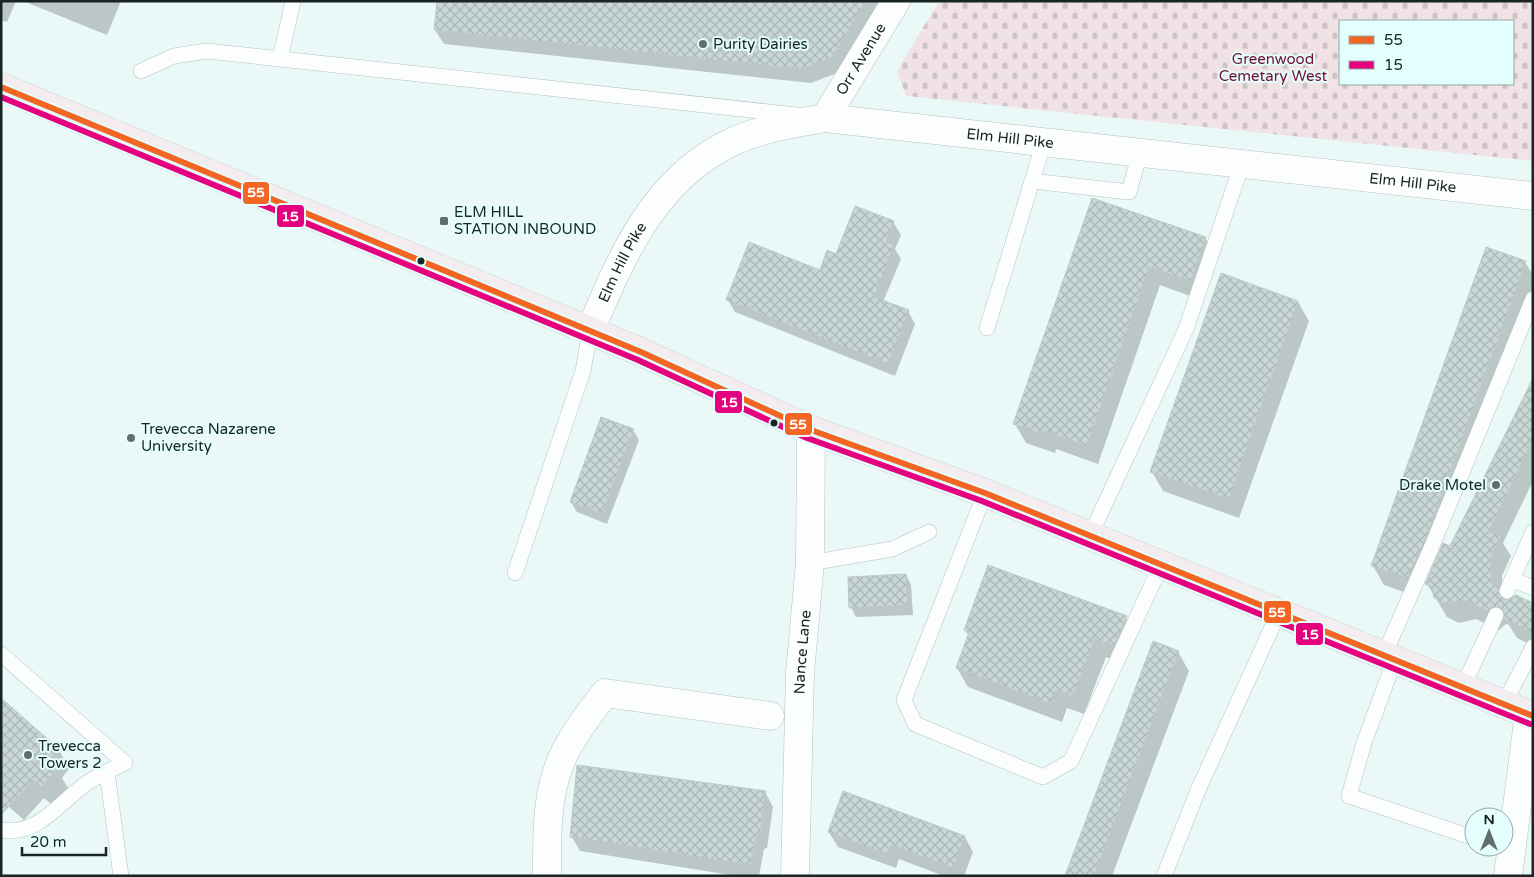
<svg xmlns="http://www.w3.org/2000/svg" width="1534" height="877" viewBox="0 0 1534 877" font-family="'Varela Round',sans-serif">
<style>
.cemetery{fill:url(#cemetery-stones);fill-rule:evenodd}
.shadow{fill:#0003}
.building{fill:url(#building-cross-hatch);stroke:#bdc9c9}
.lines{fill:none;stroke-linecap:round;stroke-linejoin:round}
.lane-casing{stroke:#b5c1c1;stroke-width:16}
.street-casing{stroke:#b5c1c1;stroke-width:29}
.secondary-casing{stroke:#b5c1c1;stroke-width:29}
.primary-casing{stroke:#ced5d5;stroke-width:29}
.lane{stroke:#fcfefe;stroke-width:15}
.street{stroke:#fcfefe;stroke-width:28}
.secondary{stroke:#fcfefe;stroke-width:28}
.primary{stroke:#f3edef;stroke-width:28}
.bus-1-casing{stroke:#e4fefe;stroke-width:10}
.bus-2-casing{stroke:#e4fefe;stroke-width:10}
.bus-1{stroke:#f26522;stroke-width:6}
.bus-2{stroke:#e5007d;stroke-width:6}
.poi-dot{fill:#626e6e;stroke:#e4fefe;stroke-width:2}
.bus-dot{fill:#182424;stroke:#e4fefe;stroke-width:2}
.labels{text-anchor:middle;stroke-width:4;stroke-linejoin:round;paint-order:stroke}
.poi-label{font-size:15px;fill:#182424;stroke:#e4fefe;text-anchor:start}
.park-label{font-size:15px;fill:#730f2c;stroke:#e4fefe}
.street-label{font-size:15px;fill:#182424;stroke:#e4fefe}
.line-badge{stroke:#e4fefe;stroke-width:2}
.badge-label{font-size:14px;text-anchor:middle;font-weight:bold;fill:#fff}
</style>
<defs>
<pattern id="cemetery-stones" width="16" height="16" patternUnits="userSpaceOnUse" patternTransform="scale(1.25)"><rect width="16" height="16" fill="#f1e3e5"/><path d="M2 7V4a2 2 0 0 1 4 0v3zM10 15v-3a2 2 0 0 1 4 0v3z" fill="#cec3c4"/></pattern>
<pattern id="building-cross-hatch" width="8" height="8" patternUnits="userSpaceOnUse" patternTransform="scale(1.25)"><rect width="8" height="8" fill="#c9d6d6"/><path d="M0 0l8 8M0 8l8-8" fill="none" stroke="#acb8b8"/></pattern>
</defs>
<rect width="100%" height="100%" fill="#eaf8f8"/>
<path class="cemetery" d="M939 1H1533V161L906 96 897 71ZM1340 21H1513V84H1340Z"/>
<g class="shadow">
<path d="M1 1H16L7 22 1 20Z"/>
<path d="M23 1H121L107 35Z"/>
<path d="M438 1H883L840 72 811 83 444 44 435 30Z"/>
<path d="M1092 199 1205 238 1216 257 1201 300 1160 285 1098 464 1056 449 1055 453 1026 443 1015 424Z"/>
<path d="M893 222 901 235 895 249 901 259 883 302 908 311 915 324 895 376 735 312 728 300 821 271 837 255Z"/>
<path d="M1525 262 1533 275V290L1439 549 1418 597 1384 585 1373 566Z"/>
<path d="M1298 302 1309 321 1239 518 1163 491 1152 472Z"/>
<path d="M1533 381V481L1503 543 1511 556 1502 576V594L1505 600 1533 604V646L1517 638 1509 625 1506 624 1499 630 1476 619 1459 623 1447 617 1427 584 1451 548Z"/>
<path d="M633 430 639 440 607 524 577 512 571 502Z"/>
<path d="M906 575 911 585 913 615 856 617 851 607Z"/>
<path d="M1126 617 1137 636 1124 664 1106 657 1084 714 1067 708 1062 722 968 687 957 668 969 636 965 630Z"/>
<path d="M1178 652 1189 671 1112 876H1066Z"/>
<path d="M1 700 59 750 69 769 62 778 68 788 52 805 44 798 24 820 1 800Z"/>
<path d="M765 792 773 807 767 848 764 849 759 876H737L580 851 572 837Z"/>
<path d="M829 832 965 837 973 852 964 876H944L899 859 896 868 838 847Z"/>
</g>
<g class="building">
<path d="M437 1H866L832 57 802 69 434 30Z"/>
<path d="M1092 198 1206 237 1191 281 1149 267 1087 446 1045 431 1044 435 1013 424Z"/>
<path d="M855 206 894 221 886 242 894 245 874 297 909 310 888 364 726 300 749 242 820 270 827 250 836 254Z"/>
<path d="M1486 247 1526 261 1429 530 1408 578 1371 566Z"/>
<path d="M1221 273 1298 301 1229 499 1150 472Z"/>
<path d="M1533 378V439L1489 531 1501 536 1491 556V583L1499 587 1498 592 1503 599 1508 600 1516 595 1533 603V633L1504 619V610L1499 606 1491 607 1487 611 1464 600 1447 604 1434 598 1432 587 1425 584 1443 543 1450 546Z"/>
<path d="M601 417 634 429 602 514 570 502Z"/>
<path d="M988 565 1127 616 1114 646 1095 639 1073 696 1056 690 1051 704 956 668 969 632 964 630Z"/>
<path d="M906 574 908 605 849 608 848 577Z"/>
<path d="M1153 641 1179 651 1094 876H1065Z"/>
<path d="M1 698 59 749 49 761 58 768 41 787 33 780 1 815Z"/>
<path d="M577 765 766 791 760 833 756 834 751 865 570 837Z"/>
<path d="M843 791 965 836 953 868 891 845 887 854 828 832Z"/>
</g>
<g class="lines">
<g class="lane-casing">
<g id="lane">
<path d="M280 59 293 1"/>
<path d="M141 71 174 56 207 51 797 115"/>
<path d="M1032 181 1129 192 1140 153"/>
<path d="M987 328 1044 142"/>
<path d="M985 493 904 700 915 724 1043 777 1071 761 1161 565"/>
<path d="M1090 536 1186 329 1242 164"/>
<path d="M810 563 892 549 929 532"/>
<path d="M515 573 583 371 590 331"/>
<path d="M1512 579 1533 588"/>
<path d="M1507 591 1533 532"/>
<path d="M1 654 125 763C112 769 99 775 87 783 59 802 39 836 1 830"/>
<path d="M1384 655 1432 546 1533 299"/>
<path d="M1395 659 1364 743 1349 796 1474 838"/>
<path d="M1463 687 1496 615"/>
<path d="M1504 704 1533 647"/>
<path d="M107 772 121 876"/>
<path d="M1164 876 1199 788 1279 612"/>
</g>
</g>
<g class="street-casing">
<g id="street">
<path id="s1" d="M825 118 896 1"/>
<path d="M547 876C547 838 546 796 561 761 571 737 589 714 605 693L770 716"/>
<path id="s2" d="M795 876 800 673 810 563 811 430"/>
<path d="M1508 876 1529 714"/>
</g>
</g>
<g class="secondary-casing">
<g id="secondary">
<path id="s3" d="M590 331C621 258 652 183 726 145 756 129 792 124 825 118L1533 196"/>
</g>
</g>
<g class="primary-casing">
<path id="primary" d="M1 87 641 352 811 430 985 493 1533 716"/>
</g>
<use href="#lane" class="lane"/>
<use href="#street" class="street"/>
<use href="#secondary" class="secondary"/>
<use href="#primary" class="primary"/>
<g class="bus-1-casing">
<path id="bus-1" d="M1 87 641 352 811 430 985 493 1533 716"/>
</g>
<g class="bus-2-casing">
<path id="bus-2" d="M1 97 638 360 807 438 982 501 1530 724"/>
</g>
<use href="#bus-1" class="bus-1"/>
<use href="#bus-2" class="bus-2"/>
</g>
<g class="poi-dot">
<circle cx="703" cy="44" r="5"/>
<rect x="439" y="216" width="10" height="10" rx="2.5"/>
<circle cx="131" cy="438" r="5"/>
<circle cx="1496" cy="485" r="5"/>
<circle cx="28" cy="755" r="5"/>
</g>
<g class="bus-dot">
<circle cx="421" cy="261" r="4.5"/>
<circle cx="774" cy="423" r="4.5"/>
</g>
<g class="labels">
<g class="poi-label">
<text x="713" y="49">Purity Dairies</text>
<text x="454" y="217">ELM HILL<tspan x="454" dy="17">STATION INBOUND</tspan></text>
<text x="141" y="434">Trevecca Nazarene<tspan x="141" dy="17">University</tspan></text>
<text x="1486" y="490" text-anchor="end">Drake Motel</text>
<text x="38" y="751">Trevecca<tspan x="38" dy="17">Towers 2</tspan></text>
</g>
<g class="park-label">
<text x="1273" y="64">Greenwood<tspan x="1273" dy="17">Cemetary West</tspan></text>
</g>
<g class="street-label">
<text dy="5" stroke="none"><textPath href="#s1" startOffset="69">Orr Avenue</textPath></text>
<text dy="5" stroke="none"><textPath href="#s3" startOffset="525">Elm Hill Pike</textPath></text>
<text dy="5" stroke="none"><textPath href="#s3" startOffset="930">Elm Hill Pike</textPath></text>
<text dy="5" stroke="none"><textPath href="#s3" startOffset="76">Elm Hill Pike</textPath></text>
<text dy="5" stroke="none"><textPath href="#s2" startOffset="224">Nance Lane</textPath></text>
</g>
</g>
<g class="line-badge">
<rect x="242" y="181" width="28" height="24" rx="5" fill="#f26522"/>
<rect x="276" y="204" width="29" height="24" rx="5" fill="#e5007d"/>
<rect x="714" y="390" width="29" height="24" rx="5" fill="#e5007d"/>
<rect x="784" y="412" width="29" height="24" rx="5" fill="#f26522"/>
<rect x="1263" y="600" width="29" height="24" rx="5" fill="#f26522"/>
<rect x="1295" y="622" width="29" height="24" rx="5" fill="#e5007d"/>
</g>
<g class="badge-label">
<text x="256" y="197">55</text>
<text x="290" y="221">15</text>
<text x="729" y="407">15</text>
<text x="798" y="429">55</text>
<text x="1277" y="617">55</text>
<text x="1310" y="639">15</text>
</g>
<rect width="1534" height="877" fill="none" stroke="#182424" stroke-width="5"/>
<rect x="1339" y="20" width="175" height="65" fill="#e4fefe" stroke="#92a7a7"/>
<rect x="1349" y="36" width="25" height="8" fill="#f26522" stroke="#92a7a7"/>
<text x="1384" y="45" font-size="15" fill="#182424">55</text>
<rect x="1349" y="61" width="25" height="8" fill="#e5007d" stroke="#92a7a7"/>
<text x="1384" y="70" font-size="15" fill="#182424">15</text>
<g transform="translate(1489 832)"><circle r="24" fill="#e4fefe" stroke="#92a7a7"/>
<path d="M0-4L9 19L0 12L-9 19Z" fill="#626e6e"/>
<text y="-8" font-size="14" font-weight="bold" text-anchor="middle" fill="#182424">N</text>
</g>
<path d="M22 847v8h84v-8" fill="none" stroke="#182424" stroke-width="2.5"/>
<text x="30" y="847" font-size="15" fill="#182424" stroke="#e4fefe" stroke-width="4" paint-order="stroke">20 m</text>
</svg>
